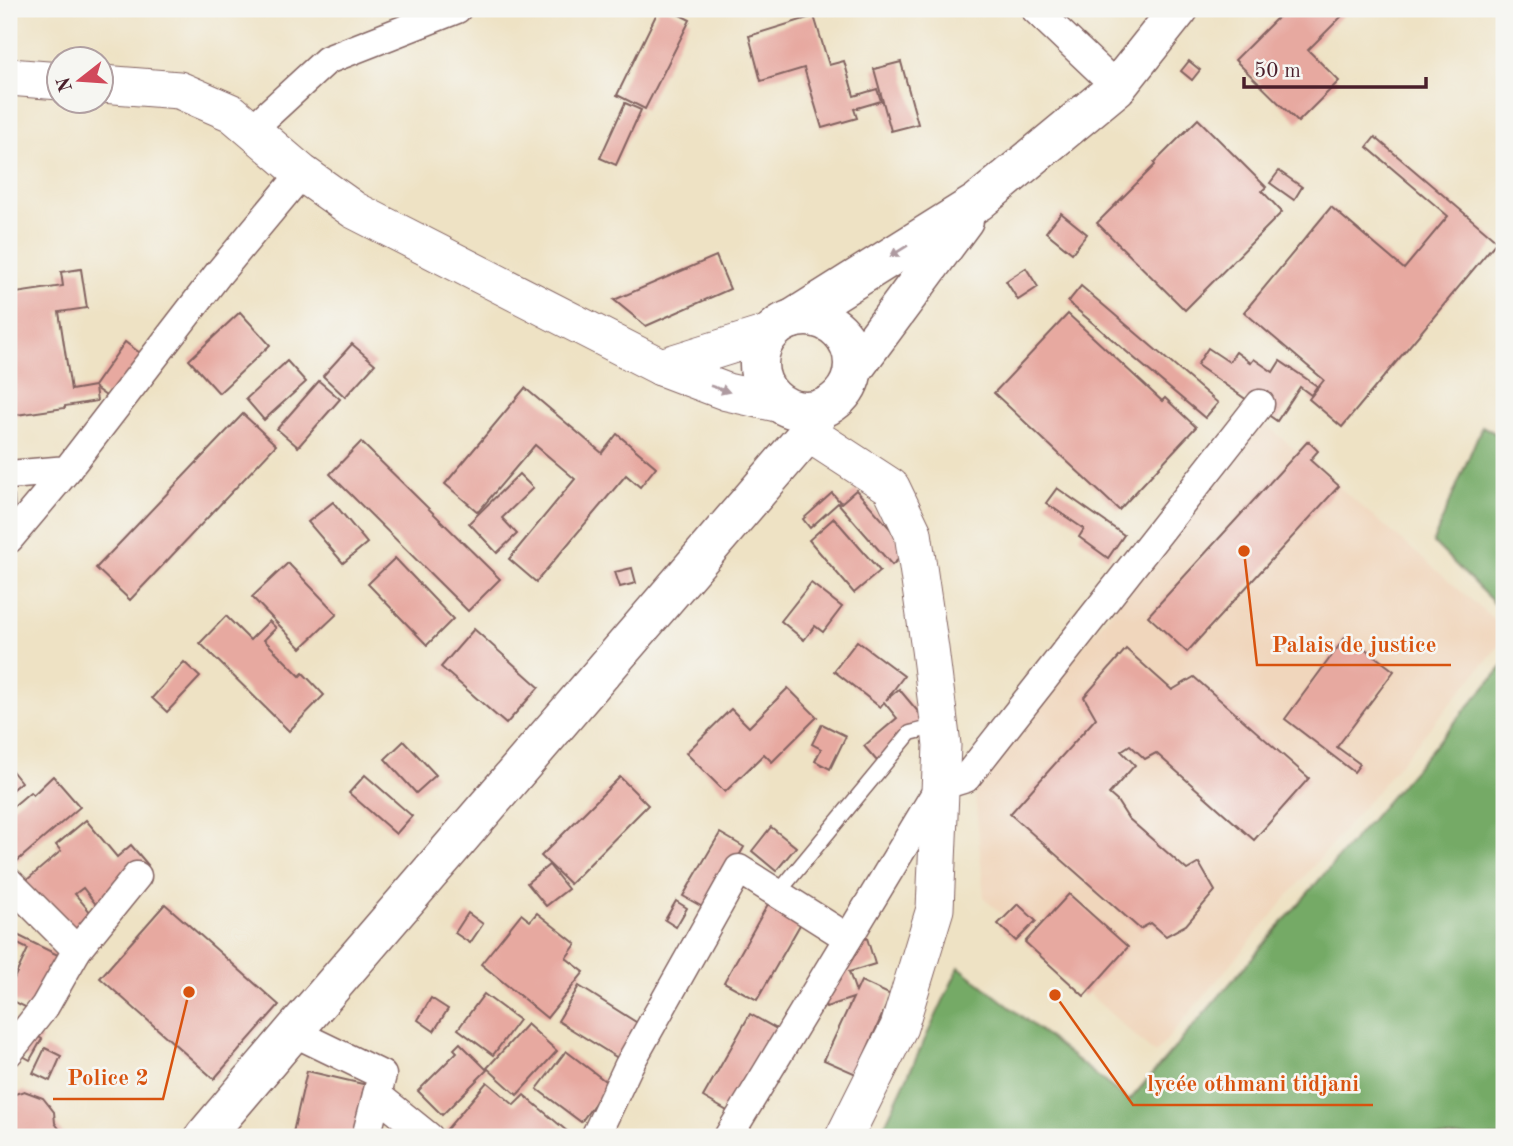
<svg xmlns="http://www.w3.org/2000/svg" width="1513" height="1146" viewBox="0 0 1513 1146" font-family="'Old Standard TT',serif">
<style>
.built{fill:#f0d6bc}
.forest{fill:#74aa66;stroke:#5f6448;stroke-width:2}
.building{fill:#e7a9a0}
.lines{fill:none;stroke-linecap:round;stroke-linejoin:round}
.service-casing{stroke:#836361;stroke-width:17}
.minor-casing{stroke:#836361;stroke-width:31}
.tertiary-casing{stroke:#836361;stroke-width:39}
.primary-casing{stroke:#836361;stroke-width:41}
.service{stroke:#fff;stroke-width:14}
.minor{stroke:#fff;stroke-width:28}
.tertiary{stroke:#fff;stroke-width:37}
.primary{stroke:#fff;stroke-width:38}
.oneway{fill:#ae9aa0}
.leader{fill:none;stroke:#d8530f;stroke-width:2.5}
.callout-dot{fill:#d8530f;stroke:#f6f6f2;stroke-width:2.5}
.callout-label{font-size:23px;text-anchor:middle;font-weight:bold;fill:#d8530f;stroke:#f6f6f2;stroke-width:5;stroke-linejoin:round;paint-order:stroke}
</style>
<rect width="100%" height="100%" fill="#f6f6f2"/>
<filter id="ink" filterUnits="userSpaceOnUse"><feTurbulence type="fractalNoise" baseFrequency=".0143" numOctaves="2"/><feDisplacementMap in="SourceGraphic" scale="14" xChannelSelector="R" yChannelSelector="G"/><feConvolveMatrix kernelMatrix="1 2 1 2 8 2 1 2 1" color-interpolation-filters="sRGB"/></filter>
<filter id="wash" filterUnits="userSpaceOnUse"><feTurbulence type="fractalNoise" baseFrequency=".00686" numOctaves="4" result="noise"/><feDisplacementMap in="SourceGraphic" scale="28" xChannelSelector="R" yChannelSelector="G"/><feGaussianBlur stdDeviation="1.57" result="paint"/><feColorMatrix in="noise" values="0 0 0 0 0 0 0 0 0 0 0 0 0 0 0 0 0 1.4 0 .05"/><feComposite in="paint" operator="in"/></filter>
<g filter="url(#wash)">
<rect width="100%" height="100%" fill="#eee2c4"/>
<path class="built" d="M1263 422 1504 628V640L1155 1054 984 898 974 783Z"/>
<g class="forest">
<path d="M1482 426 1504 438V613L1433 542Z"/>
<path d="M1504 665V1137H879L959 967 1129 1101Z"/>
</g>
<g id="blocks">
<g class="building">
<path d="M659 9H668L690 20 645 109 617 95Z"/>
<path d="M1286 9H1343L1340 11 1343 15 1308 50 1339 81 1298 122 1235 60Z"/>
<path d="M814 16 829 65 844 61 854 96 877 89 881 101 854 109 857 118 822 128 804 68 761 81 749 36Z"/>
<path d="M1189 61 1200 70 1192 80 1181 71Z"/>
<path d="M901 62 918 124 891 131 874 69Z"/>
<path d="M625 103 641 110 616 165 600 158Z"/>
<path d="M1198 119 1266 187 1262 191 1282 212 1185 310 1097 223 1155 165 1154 163Z"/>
<path d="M1375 137 1497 241 1342 427 1309 399 1324 380 1244 312 1331 207 1404 269 1448 216 1367 147Z"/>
<path d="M1279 171 1302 187 1294 200 1270 183Z"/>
<path d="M1061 213 1087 234 1072 253 1046 232Z"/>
<path d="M716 256 730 289 646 326 614 300Z"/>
<path d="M1026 268 1038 287 1018 300 1006 281Z"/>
<path d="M81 269 87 308 59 312 71 390 94 386 125 342 144 356 113 401 95 388 97 401 65 406V408L9 416V294L63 286 61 272Z"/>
<path d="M1081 286 1218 403 1205 418 1068 302Z"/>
<path d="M240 312 270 345 219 393 189 360Z"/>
<path d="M1068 314 1162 401 1165 398 1196 427 1119 510 994 393Z"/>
<path d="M352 344 375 364 345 397 323 376Z"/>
<path d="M1208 348 1229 362 1236 352 1251 363 1254 359 1273 372 1280 361 1317 386 1311 395 1300 387 1277 421 1197 365Z"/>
<path d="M287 361 306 382 264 420 246 399Z"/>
<path d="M319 381 340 399 298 447 277 429Z"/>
<path d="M525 388 602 453 617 434 656 467 640 487 626 475 536 582 509 559 575 479 535 445 478 512 445 484Z"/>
<path d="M243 414 276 445 130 600 96 568Z"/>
<path d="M1308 441 1318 451 1310 460 1339 486 1187 652 1148 616Z"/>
<path d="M361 442 500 579 468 611 330 474Z"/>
<path d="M519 474 533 488 502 518 517 534 497 553 469 523Z"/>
<path d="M1057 488 1124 535 1108 558 1079 537 1084 529 1046 503Z"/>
<path d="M856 490 909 550 892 565 838 503 810 528 803 519 832 493 841 503Z"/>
<path d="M9 495H14L16 524 9 525Z"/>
<path d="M333 502 367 543 343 563 308 522Z"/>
<path d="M834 518 880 571 854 593 809 540Z"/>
<path d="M395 558 453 619 427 645 368 584Z"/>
<path d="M288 563 337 614 301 648 252 597Z"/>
<path d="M632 568 636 583 620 587 615 572Z"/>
<path d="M811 583 842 607 823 632 815 626 804 640 781 621Z"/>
<path d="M226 616 250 640 269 621 276 628 264 640 300 676 303 673 324 695 289 731 200 643Z"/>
<path d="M474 629 539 687 506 724 441 667Z"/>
<path d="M1347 635 1394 671 1337 747 1360 764 1354 772 1285 719Z"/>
<path d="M857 641 904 676 886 700 899 689 925 720 877 761 864 746 897 718 884 702 880 707 834 671Z"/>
<path d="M1126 649 1172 690 1194 677 1309 778 1254 840 1156 753 1145 759 1130 745 1121 751 1135 765 1109 794 1117 801 1128 818 1187 870 1199 863 1215 891 1186 925 1166 936 1151 923 1140 929 1010 814 1096 718 1084 697Z"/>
<path d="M184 662 200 677 167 712 152 698Z"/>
<path d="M788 688 817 717 772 762 764 754 725 792 686 753 731 709 749 727Z"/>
<path d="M822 724 846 736 830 769 815 761 821 749 812 744Z"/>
<path d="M404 741 436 775 416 793 385 759Z"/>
<path d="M9 767 21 782 9 792Z"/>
<path d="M365 775 412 816 396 834 349 793Z"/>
<path d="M53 776 80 807 9 868V810L30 792 33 795Z"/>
<path d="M620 777 648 805 570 884 541 856Z"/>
<path d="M86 820 117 857 131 845 148 865 98 907 83 888 75 894 101 925 75 947 22 884 61 851 56 845Z"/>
<path d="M771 827 796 847 776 871 752 851Z"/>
<path d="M720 833 744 847 708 910 683 896Z"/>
<path d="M549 865 568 889 546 906 527 883Z"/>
<path d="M1069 894 1128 947 1084 996 1025 942Z"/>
<path d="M676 901 687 908 676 927 665 920Z"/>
<path d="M165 904 279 1005 214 1079 100 978Z"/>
<path d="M768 904 801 923 757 1000 724 982Z"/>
<path d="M1018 904 1036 921 1016 941 998 924Z"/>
<path d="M468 913 483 924 470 943 455 933Z"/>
<path d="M537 913 576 944 566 958 584 972 547 1018 481 964 521 914 530 921Z"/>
<path d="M9 931 74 963 47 1018 9 999V989L28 949 16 943 9 959Z"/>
<path d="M867 938 875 964 849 972 856 992 861 981 891 995 856 1074 824 1060 853 998 826 1007 814 972 842 962 855 942Z"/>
<path d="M579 986 647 1029 626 1063 558 1021Z"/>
<path d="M484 994 519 1020 493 1055 458 1029Z"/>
<path d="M431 998 448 1009 434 1031 418 1020Z"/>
<path d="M750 1014 782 1032 736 1116 703 1097Z"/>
<path d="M9 1019 42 1039 30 1060 9 1048Z"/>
<path d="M527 1024 557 1051 517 1095 487 1068Z"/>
<path d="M460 1043 487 1070 442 1115 418 1091 457 1052 454 1049Z"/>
<path d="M45 1048 61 1056 50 1081 33 1073Z"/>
<path d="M566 1051 609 1084 581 1122 537 1089Z"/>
<path d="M307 1071 380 1088 368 1137H292Z"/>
<path d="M487 1082 514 1105 524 1095 574 1137H455L446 1130Z"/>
<path d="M24 1091 43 1098 54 1112 55 1123 65 1137H9V1096Z"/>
</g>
</g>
</g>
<g filter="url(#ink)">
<use href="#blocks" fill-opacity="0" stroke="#836361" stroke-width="2"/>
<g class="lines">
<g class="service-casing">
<path id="service" d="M778 893 910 733 938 726"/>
</g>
<g class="minor-casing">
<g id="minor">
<path d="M1035 9 1117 87"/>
<path d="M252 129 327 60 457 9"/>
<path d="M9 475 67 470 218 274 302 173"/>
<path d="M9 539 67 470"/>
<path d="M9 882 77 950"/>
<path d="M293 1032 382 1075 366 1137"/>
<path d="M9 1052 45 1006 77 950 137 876"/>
<path d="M377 1095 429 1137"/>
<path d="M595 1137 629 1065 739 869 848 938"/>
<path d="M728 1137 940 786 966 778 1260 404"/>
</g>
</g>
<g class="tertiary-casing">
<g id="tertiary">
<path d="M9 77 60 81"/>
<path d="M102 84 179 90 232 113 302 173 354 210 661 367 727 392 781 404"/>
<path d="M661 367 770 333"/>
<path d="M808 433 891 487 913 533 930 649 942 745 935 909 899 1027 844 1137"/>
</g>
</g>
<g class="primary-casing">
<g id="primary">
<circle cx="806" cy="364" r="47"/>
<path d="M792 319 978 202 1117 87 1179 9"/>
<path d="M853 370 964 220"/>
<path d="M204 1137 293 1032 808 433 820 409"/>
</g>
</g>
<use href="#service" class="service"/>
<use href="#minor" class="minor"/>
<use href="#tertiary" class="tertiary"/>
<use href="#primary" class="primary"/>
</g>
<defs><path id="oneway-solid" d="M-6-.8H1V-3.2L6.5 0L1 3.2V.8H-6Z" transform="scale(1.75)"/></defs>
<g class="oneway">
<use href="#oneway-solid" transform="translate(899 251) rotate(148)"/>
<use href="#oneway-solid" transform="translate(720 389) rotate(18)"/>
</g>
</g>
<path class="leader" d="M1244 551L1257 665H1451M189 992L163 1099H53M1055 995L1133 1105H1373"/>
<g class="callout-dot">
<circle cx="1244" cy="551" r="7"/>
<circle cx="189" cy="992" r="7"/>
<circle cx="1055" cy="995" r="7"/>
</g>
<g class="callout-label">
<text x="1354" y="652">Palais de justice</text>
<text x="108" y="1085">Police 2</text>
<text x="1253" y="1091">lycée othmani tidjani</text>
</g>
<rect width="1513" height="1146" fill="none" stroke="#f6f6f2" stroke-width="35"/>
<g transform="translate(80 80) rotate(253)"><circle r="33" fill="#f6f6f2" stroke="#b1a0a2" stroke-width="2"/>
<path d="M0-5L12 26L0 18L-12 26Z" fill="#d1495b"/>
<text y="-10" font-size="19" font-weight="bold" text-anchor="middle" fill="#4a1f2b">N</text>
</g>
<path d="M1244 77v10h182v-10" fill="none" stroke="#4a1f2b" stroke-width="3.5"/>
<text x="1254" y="77" font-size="21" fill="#4a1f2b" stroke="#f6f6f2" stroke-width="5" paint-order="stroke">50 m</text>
</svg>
